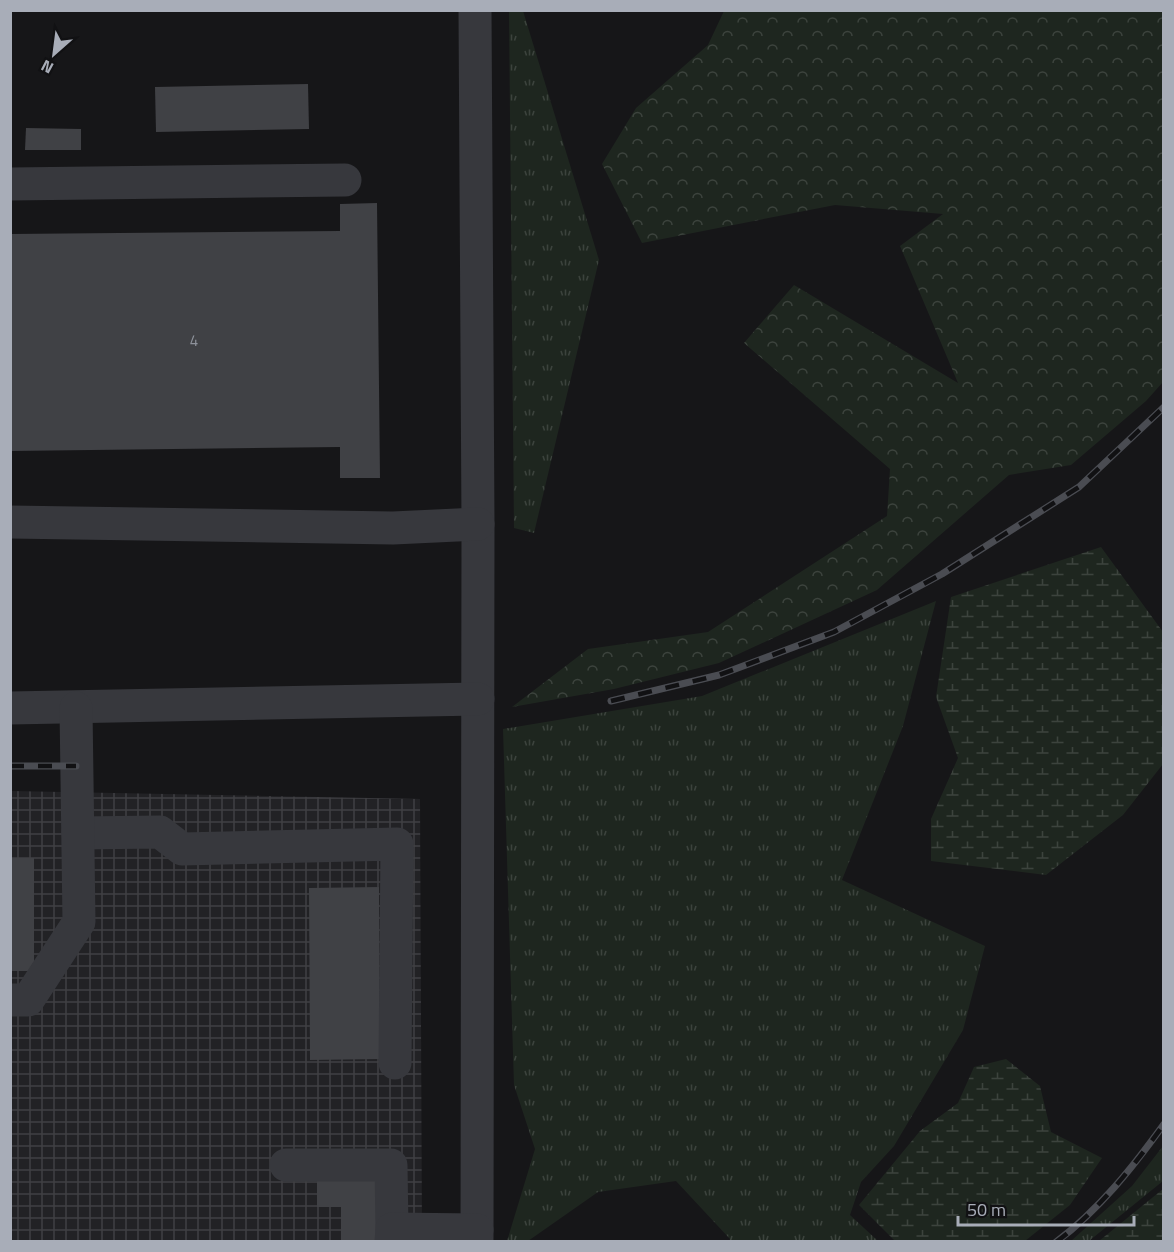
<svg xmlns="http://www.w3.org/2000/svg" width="1174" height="1252" viewBox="0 0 1174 1252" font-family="'Titillium Web',sans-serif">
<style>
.industrial{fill:url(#industrial-grid)}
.grass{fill:url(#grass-tufts)}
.forest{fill:url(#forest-crowns)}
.wetland{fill:url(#wetland-marsh)}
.building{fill:#404145}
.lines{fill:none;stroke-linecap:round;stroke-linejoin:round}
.minor{stroke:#37383d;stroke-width:33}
.rail-casing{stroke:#4a4c52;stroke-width:7}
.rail{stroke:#111113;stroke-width:4.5;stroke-dasharray:14;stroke-linecap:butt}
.labels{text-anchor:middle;stroke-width:5;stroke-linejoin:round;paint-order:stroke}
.number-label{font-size:15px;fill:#8e929b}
</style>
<defs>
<pattern id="industrial-grid" width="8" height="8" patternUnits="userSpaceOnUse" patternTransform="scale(1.5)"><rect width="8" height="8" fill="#222225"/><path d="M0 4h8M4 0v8" fill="none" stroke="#3f3f43"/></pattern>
<pattern id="grass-tufts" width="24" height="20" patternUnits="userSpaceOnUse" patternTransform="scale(1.5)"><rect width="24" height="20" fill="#1e261f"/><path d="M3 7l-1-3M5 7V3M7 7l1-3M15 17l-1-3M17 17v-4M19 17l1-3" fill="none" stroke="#3c433d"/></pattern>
<pattern id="forest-crowns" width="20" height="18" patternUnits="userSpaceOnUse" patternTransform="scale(1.5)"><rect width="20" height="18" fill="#1e261f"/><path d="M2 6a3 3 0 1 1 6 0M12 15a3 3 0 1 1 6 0" fill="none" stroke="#3c433d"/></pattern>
<pattern id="wetland-marsh" width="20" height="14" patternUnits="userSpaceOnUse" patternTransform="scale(1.5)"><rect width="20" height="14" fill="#1e261f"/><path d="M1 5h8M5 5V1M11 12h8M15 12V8" fill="none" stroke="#3c433d"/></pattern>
</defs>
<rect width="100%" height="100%" fill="#161618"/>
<path class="industrial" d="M11 791 420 799 422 1241 11 1242Z"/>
<g class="grass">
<path d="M523 11 599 260 534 533 514 528 509 11Z"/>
<path d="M936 601 903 726 842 880 985 946 963 1030 894 1146 861 1182 850 1215 878 1241H729L730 1239 676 1181 598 1192 528 1241H507L535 1149 514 1085 503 729 702 696Z"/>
<path d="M1163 1146V1181L1089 1241H1071L1132 1186Z"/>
</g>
<path class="forest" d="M724 11H1163V382L1146 401 1071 465 1009 475 877 590 719 663 614 689 512 707 588 649 708 632 887 516 890 469 744 343 794 285 958 383 900 246 943 214 835 205 642 243 602 164 636 108 708 45Z"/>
<g class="wetland">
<path d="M1101 547 1163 632V764L1123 815 1046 875 931 861V819L958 758 936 697 951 597Z"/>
<path d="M1006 1059 1040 1086 1051 1132 1102 1158 1070 1205 1025 1241H895L859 1205 920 1131 958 1103 974 1067Z"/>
<path d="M1163 1189V1241H1099Z"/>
</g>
<g class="building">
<path d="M308 84 309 129 156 132 155 87Z"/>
<path d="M26 128 81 129V150H25Z"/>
<path d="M377 203 380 478H340V447L10 451V234L340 231V204Z"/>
<rect x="10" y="858" width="24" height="113"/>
<path d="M379 887 380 1059 310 1060 309 888Z"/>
<path d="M317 1177H382V1242H341V1207H317Z"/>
</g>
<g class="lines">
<g class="minor">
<path d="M475 10 478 524 477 1242"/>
<path d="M10 184 345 180"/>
<path d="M10 522 393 528 478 524"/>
<path d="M10 708 478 699"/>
<path d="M78 833 160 832 182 849 397 844 395 1063"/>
<path d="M10 1000H28L79 922 76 708"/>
<path d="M286 1165H391L392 1229"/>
<path d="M391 1242 392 1229 477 1230"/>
</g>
<g class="rail-casing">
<g id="rail">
<path d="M611 701 719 675 834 632 942 574 1079 487 1164 407"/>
<path d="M10 766H76"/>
<path d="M1056 1242C1099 1210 1133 1167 1164 1124"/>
</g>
</g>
<use href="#rail" class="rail"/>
</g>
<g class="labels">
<g class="number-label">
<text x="194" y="346">4</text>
</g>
</g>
<rect width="1174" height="1252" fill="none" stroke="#a8adb8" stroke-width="24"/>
<g transform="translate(54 54) rotate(208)" stroke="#111113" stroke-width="4.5" paint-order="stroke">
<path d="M0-4.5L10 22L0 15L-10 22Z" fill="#a8adb8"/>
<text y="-9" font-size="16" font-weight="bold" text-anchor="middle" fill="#a8adb8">N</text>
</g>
<path d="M958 1216v9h176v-9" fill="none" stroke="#a8adb8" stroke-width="3"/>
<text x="967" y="1216" font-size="18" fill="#a8adb8" stroke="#111113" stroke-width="4.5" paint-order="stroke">50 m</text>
</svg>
